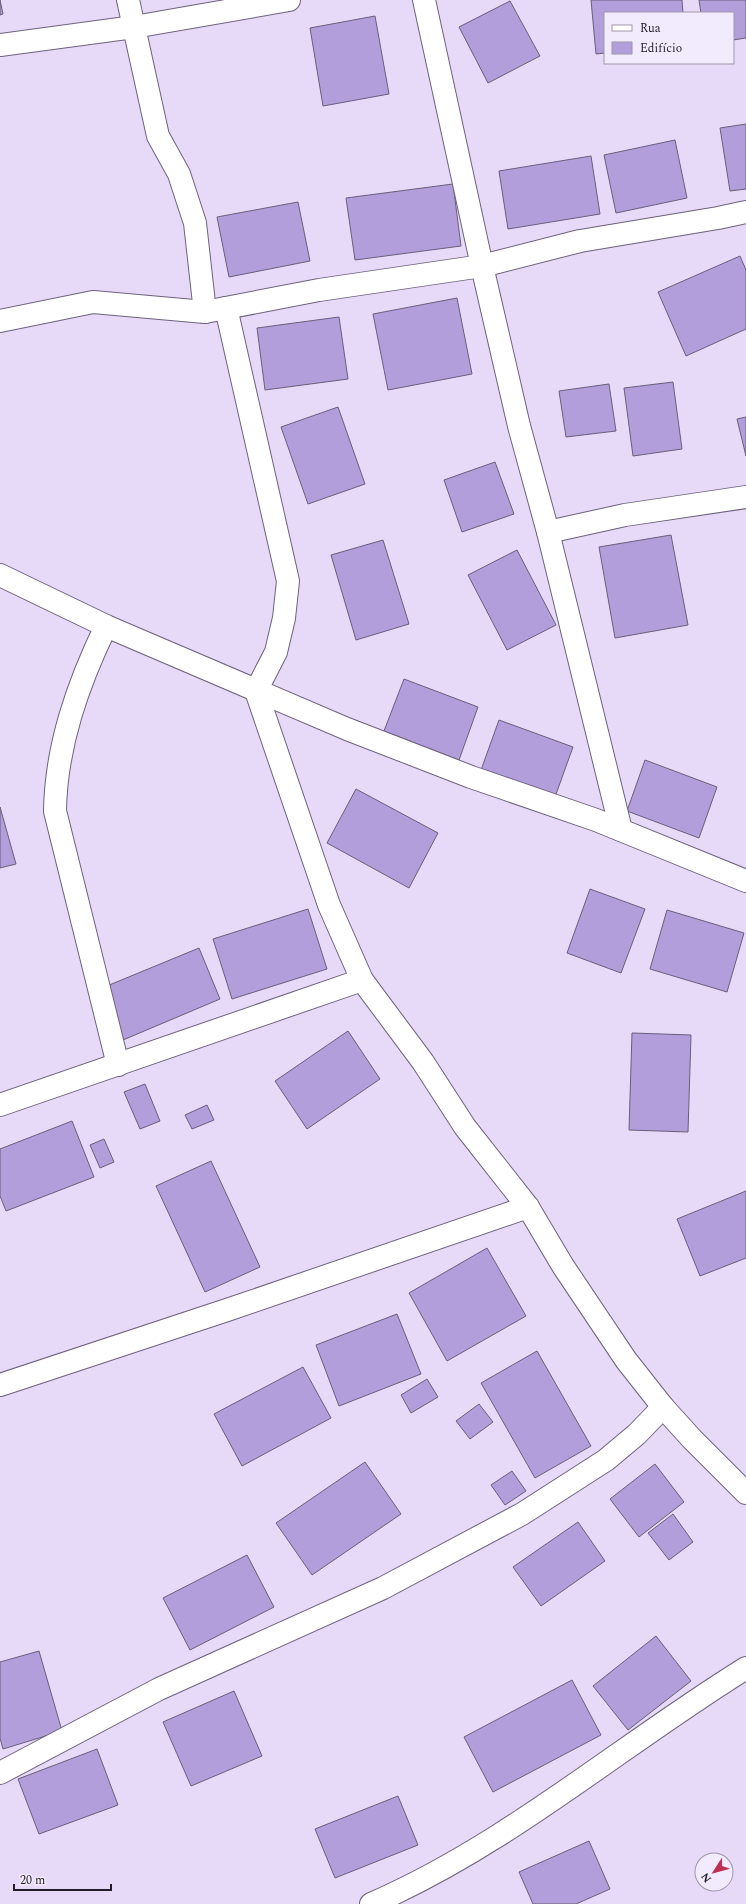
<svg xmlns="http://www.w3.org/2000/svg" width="746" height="1904" viewBox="0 0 746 1904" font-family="Spectral,serif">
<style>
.building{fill:#b39edc;stroke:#675f79}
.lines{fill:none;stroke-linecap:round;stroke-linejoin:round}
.minor-casing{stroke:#6d627c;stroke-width:24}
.minor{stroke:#fff;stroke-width:22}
</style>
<rect width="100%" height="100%" fill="#e7daf9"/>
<g class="building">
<path d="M0 0 3 14 0 15Z"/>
<path d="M591 0H682L683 13H605V53L596 54Z"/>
<path d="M699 0H746V38L733 40V13H701Z"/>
<path d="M510 1 540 56 488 83 459 27Z"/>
<path d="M375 16 389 94 323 106 310 28Z"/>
<path d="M746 124V189L730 191 720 128Z"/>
<path d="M675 140 687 198 616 213 604 155Z"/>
<path d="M591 156 600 214 508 229 499 171Z"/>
<path d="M453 184 461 246 355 260 346 198Z"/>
<path d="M298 202 310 261 229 277 217 217Z"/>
<path d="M740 256 746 270V329L686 356 658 292Z"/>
<path d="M457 298 472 374 388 390 373 314Z"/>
<path d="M339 317 348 379 265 390 257 328Z"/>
<path d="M673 382 682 449 633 456 624 388Z"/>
<path d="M609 384 616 431 566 437 559 391Z"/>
<path d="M338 407 365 484 308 504 281 427Z"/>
<path d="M746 417V456L737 419Z"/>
<path d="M495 462 514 514 462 532 444 480Z"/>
<path d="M671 535 688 625 615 638 599 547Z"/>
<path d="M383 540 409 624 356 640 331 555Z"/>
<path d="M517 550 556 625 507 650 468 575Z"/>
<path d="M404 679 478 707 459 760 384 731Z"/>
<path d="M499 720 573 747 555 797 481 770Z"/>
<path d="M645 760 717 787 699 838 627 811Z"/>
<path d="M356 789 438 833 409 888 327 843Z"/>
<path d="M0 807 16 864 0 868Z"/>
<path d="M590 889 645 909 621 973 567 953Z"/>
<path d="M308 909 327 969 232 999 213 939Z"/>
<path d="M667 910 744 933 727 992 650 969Z"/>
<path d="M199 948 220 999 123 1040 102 988Z"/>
<path d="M348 1031 380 1079 307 1129 275 1081Z"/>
<path d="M632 1033 691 1035 688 1132 629 1130Z"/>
<path d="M145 1084 160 1121 140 1129 124 1092Z"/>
<path d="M207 1105 214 1120 192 1129 185 1115Z"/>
<path d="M72 1121 94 1177 6 1211 0 1196V1149Z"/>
<path d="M104 1139 114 1162 100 1168 90 1145Z"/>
<path d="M211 1161 260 1267 205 1292 156 1186Z"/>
<path d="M746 1191V1258L700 1276 677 1219Z"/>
<path d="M487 1248 526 1316 447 1361 409 1293Z"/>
<path d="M397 1314 421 1374 339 1406 316 1345Z"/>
<path d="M537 1351 591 1446 535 1478 481 1383Z"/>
<path d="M303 1367 331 1418 242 1466 214 1414Z"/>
<path d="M427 1379 438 1397 411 1413 401 1395Z"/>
<path d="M479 1404 493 1422 470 1439 456 1421Z"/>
<path d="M365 1462 401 1514 312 1575 276 1523Z"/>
<path d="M655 1464 684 1502 639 1537 610 1499Z"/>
<path d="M512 1471 526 1491 505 1505 491 1485Z"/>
<path d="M673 1514 693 1542 669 1560 648 1533Z"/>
<path d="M578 1522 605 1561 541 1606 513 1567Z"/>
<path d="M247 1555 274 1607 190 1650 163 1598Z"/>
<path d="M656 1636 691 1681 628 1730 593 1686Z"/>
<path d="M39 1651 62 1731 3 1749 0 1738V1662Z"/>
<path d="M572 1680 601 1735 493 1792 464 1737Z"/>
<path d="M234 1691 262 1756 191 1786 163 1722Z"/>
<path d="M97 1749 118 1805 39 1834 18 1779Z"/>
<path d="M398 1796 418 1845 335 1878 315 1829Z"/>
<path d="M589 1841 610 1889 576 1904H533L519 1872Z"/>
</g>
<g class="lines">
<g class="minor-casing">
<g id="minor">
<path d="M128 0 158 136 179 174 195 223 205 312"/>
<path d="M424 0 482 266 519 426 548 532 621 830"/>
<path d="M0 45 134 27 289 0"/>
<path d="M226 308 288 581 284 618 276 652 256 691 329 905 362 980"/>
<path d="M0 321 93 302 205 312 319 290 482 266 580 241 718 218 746 212"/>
<path d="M548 532 625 515 746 497"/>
<path d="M0 575 106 626 347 729 471 777 596 820 746 881"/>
<path d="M106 626C78 684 56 746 55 811L118 1065"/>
<path d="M0 1105 362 980 423 1062 465 1127 528 1207 563 1266 626 1360 663 1407 692 1439 746 1493"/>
<path d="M0 1385 227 1310 528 1207"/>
<path d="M0 1773 159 1689 383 1588 522 1514 606 1460 637 1434 663 1407"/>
<path d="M371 1904C507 1845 620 1746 746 1668"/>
</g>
</g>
<use href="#minor" class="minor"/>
</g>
<rect x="604" y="12" width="130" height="52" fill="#f2eafd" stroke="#9f98a8"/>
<rect x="612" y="25" width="20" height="6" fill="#ffffff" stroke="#9f98a8"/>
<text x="640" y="32" font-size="12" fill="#231e29">Rua</text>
<rect x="612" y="42" width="20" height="12" fill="#b39edc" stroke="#9f98a8"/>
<text x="640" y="52" font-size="12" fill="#231e29">Edifício</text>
<g transform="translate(714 1872) rotate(234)"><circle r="19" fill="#f2eafd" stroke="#9f98a8"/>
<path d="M0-3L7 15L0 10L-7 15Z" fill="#bf2f51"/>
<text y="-6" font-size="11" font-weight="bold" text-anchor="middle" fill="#231e29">N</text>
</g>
<path d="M14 1884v6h97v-6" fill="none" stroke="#231e29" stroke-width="2"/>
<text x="20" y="1884" font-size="12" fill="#231e29" stroke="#f2eafd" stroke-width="3" paint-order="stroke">20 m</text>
</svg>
